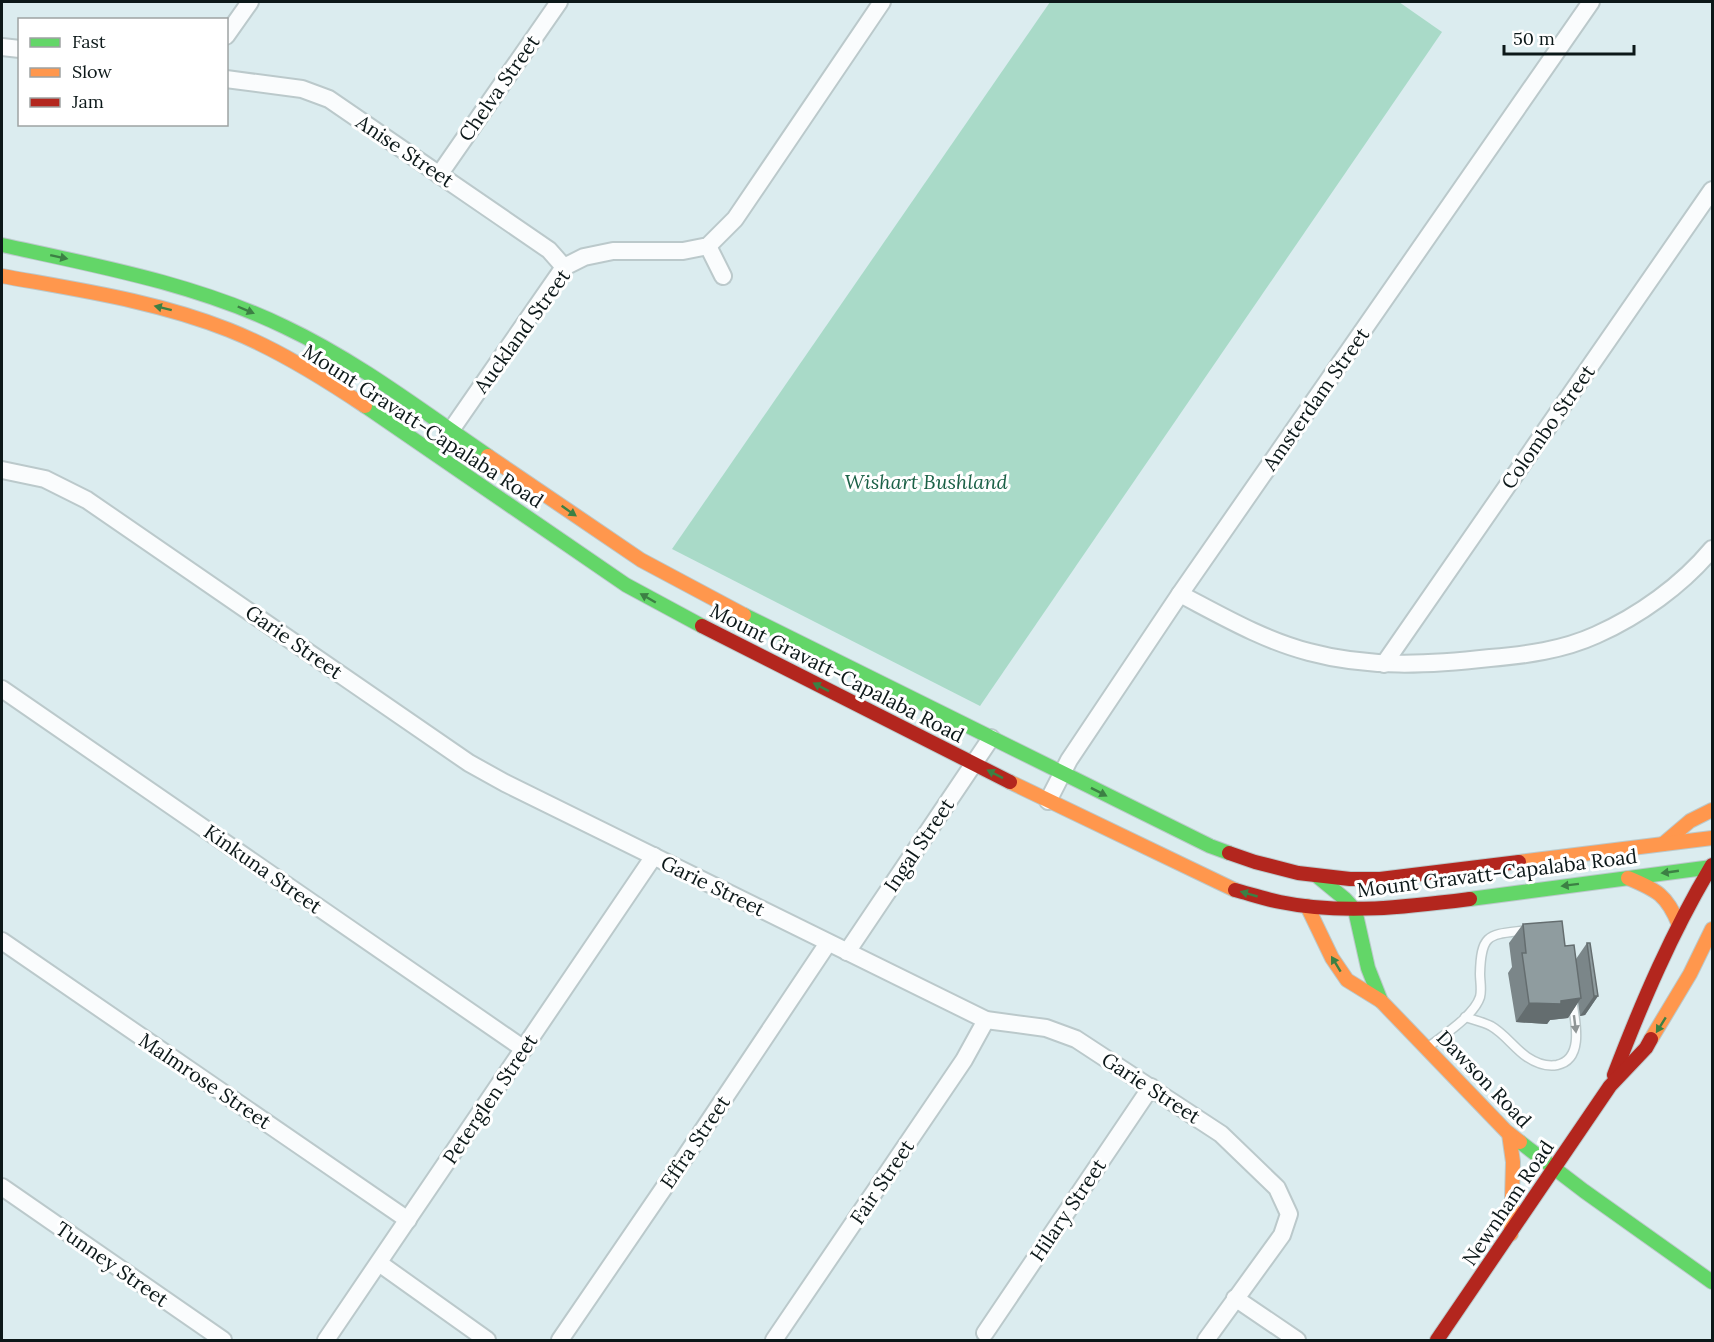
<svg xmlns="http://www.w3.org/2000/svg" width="1714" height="1342" viewBox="0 0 1714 1342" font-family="Lora,serif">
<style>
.green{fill:#a9dac8}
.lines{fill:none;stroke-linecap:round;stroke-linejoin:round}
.lane-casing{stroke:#bbc9cb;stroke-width:11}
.street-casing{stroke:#bbc9cb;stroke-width:20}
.fast-casing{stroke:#bbc9cb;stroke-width:16}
.slow-casing{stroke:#bbc9cb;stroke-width:16}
.jam-casing{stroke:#bbc9cb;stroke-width:16}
.lane{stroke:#fafcfd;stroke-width:8}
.street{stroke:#fafcfd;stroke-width:16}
.fast{stroke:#63d668;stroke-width:14}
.slow{stroke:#ff974d;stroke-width:14}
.jam{stroke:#b3261e;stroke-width:14}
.wall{fill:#7b8689}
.shaded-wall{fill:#646d6f}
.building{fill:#8f9c9f;stroke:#646d6f;stroke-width:1.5}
.oneway{fill:#3c8044}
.oneway2{fill:#8f9596}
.labels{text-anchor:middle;stroke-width:6;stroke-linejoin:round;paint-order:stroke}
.street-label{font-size:20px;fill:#0c1819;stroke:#fff}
.park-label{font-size:20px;font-style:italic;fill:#1b6147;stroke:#fff}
</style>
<rect width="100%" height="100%" fill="#dbecef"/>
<path class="green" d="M1050 2H1399L1442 32 980 706 672 549Z"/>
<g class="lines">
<g class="lane-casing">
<g id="lane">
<path d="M1465 1017C1474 1020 1483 1022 1491 1026 1505 1034 1514 1048 1527 1057 1536 1063 1546 1067 1557 1065 1585 1059 1575 1020 1572 1000"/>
<path d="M1427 1048C1442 1036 1474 1016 1480 997 1482 990 1480 981 1480 974 1481 931 1490 935 1528 930"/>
</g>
</g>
<g class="street-casing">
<g id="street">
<path d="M226 36 250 2"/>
<path d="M2 47 20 49"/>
<path d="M226 79 302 89 329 99 549 250 564 267"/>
<path d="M439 175 559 2"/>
<path d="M708 246 723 276"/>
<path d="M447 436 564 267 584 257 613 251H683L708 246 735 219 882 2"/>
<path d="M2 470 45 479 87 500 469 763 505 783 986 1020 1046 1028 1076 1039 1221 1134 1277 1188 1289 1214 1282 1235 1206 1340"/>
<path d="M1180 594C1222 616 1263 640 1309 652 1368 668 1429 665 1490 658 1526 655 1563 650 1596 635 1639 616 1682 585 1712 549"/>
<path d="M1384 664 1712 190"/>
<path d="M2 689 524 1049"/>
<path d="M1048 801 1069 760 1180 594 1591 2"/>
<path d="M2 941 408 1220"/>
<path d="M847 952 991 738"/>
<path d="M2 1187 223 1340"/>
<path d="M379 1263 487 1340"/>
<path d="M1235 1298 1297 1340"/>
<path d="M985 1333 1151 1087"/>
<path d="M326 1340 654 856"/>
<path d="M560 1340 685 1157 828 943"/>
<path d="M774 1340 964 1060 986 1020"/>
</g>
</g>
<g class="fast-casing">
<g id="fast">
<path d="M2 245C98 266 196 284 285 327 357 361 422 411 488 456"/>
<path d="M365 406 626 585 702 626"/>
<path d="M744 615 1210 846 1229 853"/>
<path d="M1317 876 1345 899 1355 910 1368 968 1381 1001"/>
<path d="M1470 899 1712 867"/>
<path d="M1520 1142 1584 1191 1712 1282"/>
</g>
</g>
<g class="slow-casing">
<g id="slow">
<path d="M2 276C79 290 156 301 229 330 277 349 322 377 365 406"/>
<path d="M488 456 641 560 744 615"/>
<path d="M1010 782 1235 890"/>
<path d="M1663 844 1690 821 1712 810"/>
<path d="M1519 862 1712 838"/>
<path d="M1628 878C1657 890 1667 895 1679 925"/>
<path d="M1307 906 1332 958 1347 980 1381 1001 1506 1131 1520 1142"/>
<path d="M1651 1039 1690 974 1712 929"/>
<path d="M1509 1134 1513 1162 1511 1234"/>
</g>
</g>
<g class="jam-casing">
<g id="jam">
<path d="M702 626 1010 782"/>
<path d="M1229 853 1255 862 1298 873 1350 879H1380L1519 862"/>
<path d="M1235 890C1250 894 1265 899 1280 902 1343 915 1407 907 1470 899"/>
<path d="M1614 1075C1642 1002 1672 932 1712 865"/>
<path d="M1437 1340 1610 1086 1646 1048 1651 1039"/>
</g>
</g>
<use href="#lane" class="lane"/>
<use href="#street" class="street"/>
<use href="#fast" class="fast"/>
<use href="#slow" class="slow"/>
<use href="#jam" class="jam"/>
</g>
<path class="wall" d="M1523 924 1565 946 1576 959 1587 943 1598 996 1585 1015 1580 1016 1578 1002 1568 1018 1550 1020 1547 1024 1516 1022 1508 973 1512 967 1509 943Z"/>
<g class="shaded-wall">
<path d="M1594 996H1598L1585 1015 1580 1016Z"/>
<path d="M1581 998 1568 1018 1550 1020 1547 1024 1516 1022 1529 1003 1561 1001Z"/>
</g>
<g class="building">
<path d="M1562 921 1565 946 1574 945 1581 998 1561 1001V1004L1529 1003 1522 953H1526L1523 924Z"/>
<path d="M1587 943H1590L1598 996H1594Z"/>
</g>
<defs><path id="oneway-solid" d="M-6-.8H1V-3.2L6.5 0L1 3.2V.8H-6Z" transform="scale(1.5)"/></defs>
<g class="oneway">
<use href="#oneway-solid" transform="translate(59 257) rotate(12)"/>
<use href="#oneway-solid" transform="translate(163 308) rotate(-166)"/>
<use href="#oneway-solid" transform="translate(246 310) rotate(23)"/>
<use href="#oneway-solid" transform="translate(569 511) rotate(35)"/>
<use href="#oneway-solid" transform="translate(648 598) rotate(-150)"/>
<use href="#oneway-solid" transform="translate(821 687) rotate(-153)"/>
<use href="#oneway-solid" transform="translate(995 774) rotate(-153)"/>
<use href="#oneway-solid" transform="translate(1099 792) rotate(27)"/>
<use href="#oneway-solid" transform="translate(1670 872) rotate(172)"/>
<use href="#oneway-solid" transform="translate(1570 885) rotate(173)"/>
<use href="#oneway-solid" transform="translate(1249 894) rotate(-164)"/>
<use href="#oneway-solid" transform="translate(1336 964) rotate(-121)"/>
<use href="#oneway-solid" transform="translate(1661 1025) rotate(122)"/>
</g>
<use class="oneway2" href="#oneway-solid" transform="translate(1575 1024) rotate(83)"/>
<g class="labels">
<g class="street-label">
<text transform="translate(499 88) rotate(-55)" y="7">Chelva Street</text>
<text transform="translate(405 151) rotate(34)" y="7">Anise Street</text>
<text transform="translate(522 331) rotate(-54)" y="7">Auckland Street</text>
<text transform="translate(1316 399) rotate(-55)" y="7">Amsterdam Street</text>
<text transform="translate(423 426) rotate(33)" y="7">Mount Gravatt-Capalaba Road</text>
<text transform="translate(1548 427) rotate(-55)" y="7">Colombo Street</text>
<text transform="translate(294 642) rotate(35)" y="7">Garie Street</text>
<text transform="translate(837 673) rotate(27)" y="7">Mount Gravatt-Capalaba Road</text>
<text transform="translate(919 845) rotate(-56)" y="7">Ingal Street</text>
<text transform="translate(263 869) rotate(35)" y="7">Kinkuna Street</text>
<text transform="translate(1497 873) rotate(-7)" y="7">Mount Gravatt-Capalaba Road</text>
<text transform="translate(713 886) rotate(26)" y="7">Garie Street</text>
<text transform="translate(1484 1079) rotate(46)" y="7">Dawson Road</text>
<text transform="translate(205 1081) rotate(34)" y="7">Malmrose Street</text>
<text transform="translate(1151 1088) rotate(33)" y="7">Garie Street</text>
<text transform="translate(490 1099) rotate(-56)" y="7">Peterglen Street</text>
<text transform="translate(695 1142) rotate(-56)" y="7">Effra Street</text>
<text transform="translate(882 1182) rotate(-56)" y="7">Fair Street</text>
<text transform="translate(1508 1203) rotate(-56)" y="7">Newnham Road</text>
<text transform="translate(1068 1210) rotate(-56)" y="7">Hilary Street</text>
<text transform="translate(112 1264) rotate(35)" y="7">Tunney Street</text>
</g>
<g class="park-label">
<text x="926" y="489">Wishart Bushland</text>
</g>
</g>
<rect width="1714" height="1342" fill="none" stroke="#0c1819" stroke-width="6"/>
<rect x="18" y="18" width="210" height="108" fill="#ffffff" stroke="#9ea3a3" stroke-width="1.5"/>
<rect x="30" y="38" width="30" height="9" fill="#63d668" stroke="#9ea3a3" stroke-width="1.5"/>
<text x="72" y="48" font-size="18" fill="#0c1819">Fast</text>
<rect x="30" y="68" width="30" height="9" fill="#ff974d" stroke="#9ea3a3" stroke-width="1.5"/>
<text x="72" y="78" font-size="18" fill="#0c1819">Slow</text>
<rect x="30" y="98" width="30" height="9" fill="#b3261e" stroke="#9ea3a3" stroke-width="1.5"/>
<text x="72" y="108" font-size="18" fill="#0c1819">Jam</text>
<path d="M1504 45v9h130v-9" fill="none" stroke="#0c1819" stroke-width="3"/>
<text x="1513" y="45" font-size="18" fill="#0c1819" stroke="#ffffff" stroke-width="4.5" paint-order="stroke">50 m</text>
</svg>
